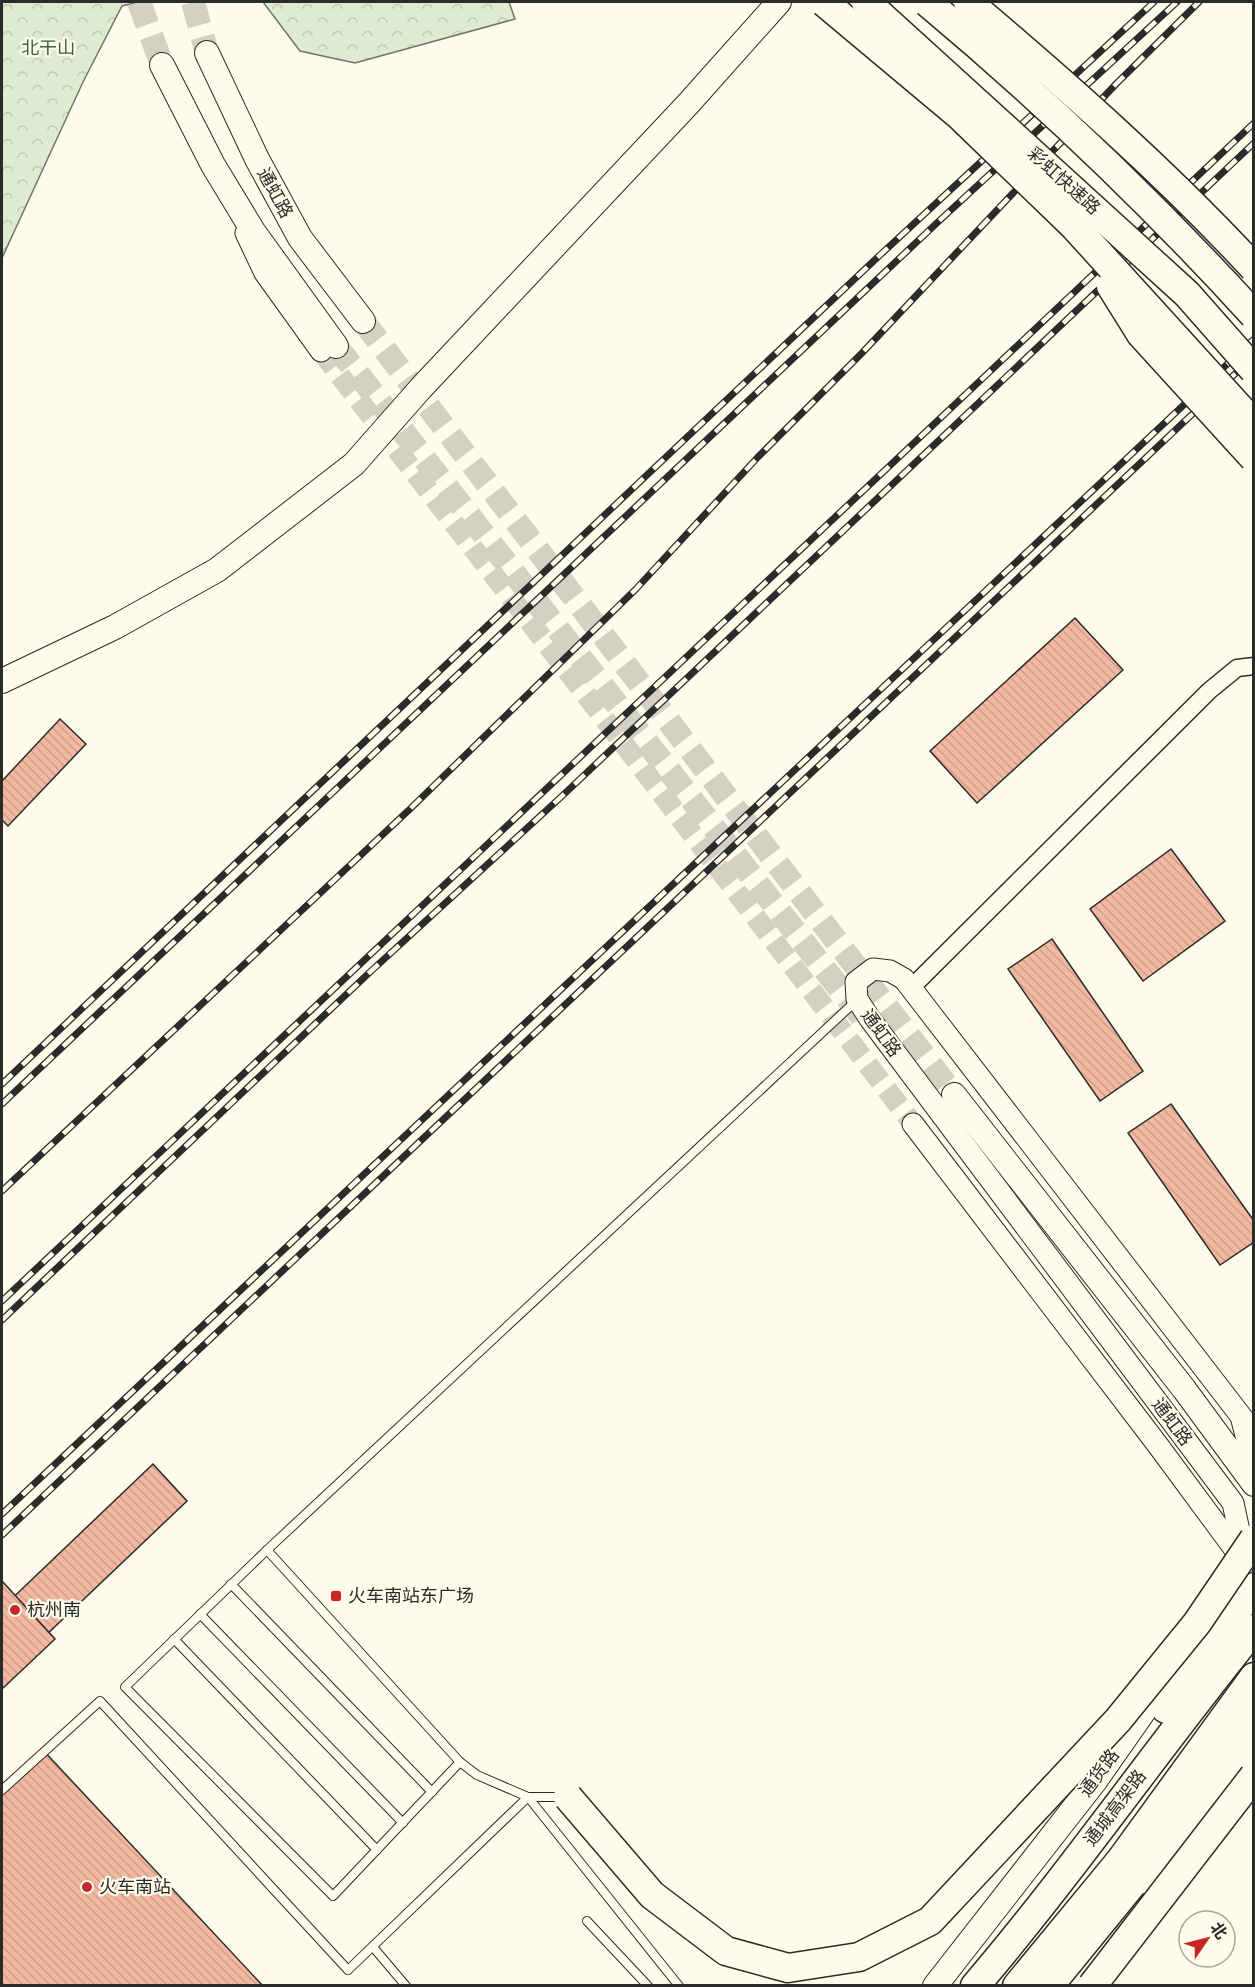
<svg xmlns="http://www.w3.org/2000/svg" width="1255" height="1987" viewBox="0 0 1255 1987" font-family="'Archivo Narrow','Noto Sans SC',sans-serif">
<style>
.forest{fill:url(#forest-crowns);stroke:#74746e;stroke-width:1.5}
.building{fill:url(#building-back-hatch);stroke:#2b2b2b;stroke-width:1.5}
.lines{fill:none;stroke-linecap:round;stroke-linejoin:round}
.tertiary-tunnel{stroke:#d3d1c4;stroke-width:21;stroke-dasharray:21 10;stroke-linecap:butt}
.secondary-tunnel{stroke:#d3d1c4;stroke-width:24;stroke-dasharray:24 12;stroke-linecap:butt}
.service-casing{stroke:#2b2b2b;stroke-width:10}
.minor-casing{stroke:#2b2b2b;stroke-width:19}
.tertiary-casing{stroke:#2b2b2b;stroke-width:23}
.secondary-casing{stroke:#2b2b2b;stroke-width:26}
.trunk-casing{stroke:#2b2b2b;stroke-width:31}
.service{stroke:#fdfbea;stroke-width:8}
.minor{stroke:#fdfbea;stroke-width:16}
.tertiary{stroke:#fdfbea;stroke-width:21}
.secondary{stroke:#fdfbea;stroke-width:24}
.trunk{stroke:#fdfbea;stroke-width:28}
.rail-casing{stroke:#2b2b2b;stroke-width:7}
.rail{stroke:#fdfbea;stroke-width:4.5;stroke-dasharray:14;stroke-linecap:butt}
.trunk-bridge-casing{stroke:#2b2b2b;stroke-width:31;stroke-linecap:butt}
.trunk-bridge{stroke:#fdfbea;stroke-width:28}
.poi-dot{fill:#c62828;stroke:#fdfbea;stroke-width:2}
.labels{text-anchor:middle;stroke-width:4.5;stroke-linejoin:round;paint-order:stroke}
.park-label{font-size:18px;fill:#34623c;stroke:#fdfbea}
.street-label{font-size:18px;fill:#2b2b2b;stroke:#fdfbea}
.poi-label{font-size:18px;fill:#2b2b2b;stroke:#fdfbea;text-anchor:start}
</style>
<defs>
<pattern id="forest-crowns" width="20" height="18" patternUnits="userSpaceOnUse" patternTransform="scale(1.5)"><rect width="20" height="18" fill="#deebd1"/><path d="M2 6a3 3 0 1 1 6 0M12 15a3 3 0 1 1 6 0" fill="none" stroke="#bfcab4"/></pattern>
<pattern id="building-back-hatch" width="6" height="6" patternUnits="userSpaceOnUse" patternTransform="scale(1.5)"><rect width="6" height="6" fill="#f2b8a0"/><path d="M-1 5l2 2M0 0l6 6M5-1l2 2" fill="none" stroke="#d09e8a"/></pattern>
</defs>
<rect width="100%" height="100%" fill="#fdfbea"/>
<g class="forest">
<path d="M2 2H139L122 6 83 82 2 258Z"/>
<path d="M263 2H509L515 19 355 63 300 51Z"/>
</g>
<g class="building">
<path d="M1075 618 1123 670 977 803 930 751Z"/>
<path d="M60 719 86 744 8 826 2 820V781Z"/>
<path d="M1171 849 1225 921 1143 981 1090 909Z"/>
<path d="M1052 939 1143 1071 1100 1101 1008 969Z"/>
<path d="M1171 1104 1254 1221V1242L1220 1265 1128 1133Z"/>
<path d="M153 1464 187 1501 2 1677V1608Z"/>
<path d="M2 1581 55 1639 2 1689Z"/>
<path d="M42 1749 263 1986H2V1789Z"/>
</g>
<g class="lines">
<path class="tertiary-tunnel" d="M321 351 620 739 913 1124"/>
<g class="secondary-tunnel">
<path d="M139 2 162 65"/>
<path d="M193 2 207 53"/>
<path d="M363 321 954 1095"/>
<path d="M336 346 866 1022"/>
</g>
<g class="service-casing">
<g id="service">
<path d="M267 1550 460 1762 477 1775 528 1797 679 1986"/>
<path d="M231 1584 432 1792"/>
<path d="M200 1614 403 1823"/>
<path d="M174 1639 377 1850"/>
<path d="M460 1762 333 1896 125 1687 267 1550 857 1000"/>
<path d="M2 1790 100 1701 348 1970 528 1797H564"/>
<path d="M587 1921 648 1986"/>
<path d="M373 1947 406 1986"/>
</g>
</g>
<g class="minor-casing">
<path id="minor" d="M911 988 1209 691 1237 668 1254 666"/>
</g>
<g class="tertiary-casing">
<g id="tertiary">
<path d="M246 233 265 273 321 351"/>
<path d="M913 1124 1157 1444 1242 1559"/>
<path d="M1242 1420 1254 1466"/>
<path d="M1246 1563 1233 1503 870 1019 857 999 856 982 873 969 890 971 904 979 1254 1433"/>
</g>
</g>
<g class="secondary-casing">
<g id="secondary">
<path d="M207 53 257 159 300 238 363 321"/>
<path d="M162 65 213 165 253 231 336 346"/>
<path d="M2 681 115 627 217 570 354 464 421 388 688 104 779 2"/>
<path d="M954 1095 1184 1389 1254 1484"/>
<path d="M1153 1886 1250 1747"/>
<path d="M935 1986 1095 1781 1165 1681"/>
</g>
</g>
<g class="trunk-casing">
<g id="trunk">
<path d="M1166 1709 1254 1587"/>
<path d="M975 1986C1073 1871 1159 1746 1254 1629"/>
<path d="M1017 1986 1120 1861 1254 1677"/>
<path d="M1049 1986 1155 1856 1254 1717"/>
</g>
</g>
<use href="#service" class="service"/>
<use href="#minor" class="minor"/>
<use href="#tertiary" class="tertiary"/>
<use href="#secondary" class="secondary"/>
<use href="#trunk" class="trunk"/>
<g class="rail-casing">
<g id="rail">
<path d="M2 1084 880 255 1154 2"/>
<path d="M2 1104 939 221 1177 2"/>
<path d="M2 1191 410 809 636 589 757 458 862 353 1116 84 1199 2"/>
<path d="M2 1301 1254 123"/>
<path d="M2 1320 370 972 561 797 1254 143"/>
<path d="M2 1514 1254 339"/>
<path d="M2 1535 1254 356"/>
</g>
</g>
<use href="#rail" class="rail"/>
<g class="trunk-bridge-casing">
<g id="trunk-bridge">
<path d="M824 2 959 115 1074 226 1254 424"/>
<path d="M866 2 1187 294 1254 370"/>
<path d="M927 2C1043 99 1152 203 1254 315"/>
<path d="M968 2C1067 86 1165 172 1254 268"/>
<path d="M1111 286 1141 334 1254 458"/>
<path d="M568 1797 652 1895 726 1951 788 1968 859 1957 930 1921 1118 1720 1197 1623 1254 1539"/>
<path d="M1092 1986 1254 1776"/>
</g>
</g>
<use href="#trunk-bridge" class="trunk-bridge"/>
</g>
<g class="poi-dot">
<rect x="330" y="1590" width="12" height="12" rx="3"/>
<circle cx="15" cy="1610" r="6"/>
<circle cx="87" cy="1887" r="6"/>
</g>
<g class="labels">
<g class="park-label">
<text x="48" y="54">北干山</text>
</g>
<g class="street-label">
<text transform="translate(1064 181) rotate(42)" y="6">彩虹快速路</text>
<text transform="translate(275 193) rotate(61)" y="6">通虹路</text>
<text transform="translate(881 1033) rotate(54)" y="6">通虹路</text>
<text transform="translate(1172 1422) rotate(53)" y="6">通虹路</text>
<text transform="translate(1099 1773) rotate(-54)" y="6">通货路</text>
<text transform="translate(1115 1808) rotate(-53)" y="6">通城高架路</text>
</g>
<g class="poi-label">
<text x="348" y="1602">火车南站东广场</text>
<text x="27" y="1616">杭州南</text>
<text x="99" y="1893">火车南站</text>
</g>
</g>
<rect width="1255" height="1987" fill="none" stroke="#2b2b2b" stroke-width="6"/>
<g transform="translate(1207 1939) rotate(55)"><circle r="28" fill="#fdfbea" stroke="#a9a89e" stroke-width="1.5"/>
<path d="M0-4.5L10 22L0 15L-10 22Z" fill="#c62828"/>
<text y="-9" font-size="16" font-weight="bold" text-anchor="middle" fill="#2b2b2b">北</text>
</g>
</svg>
